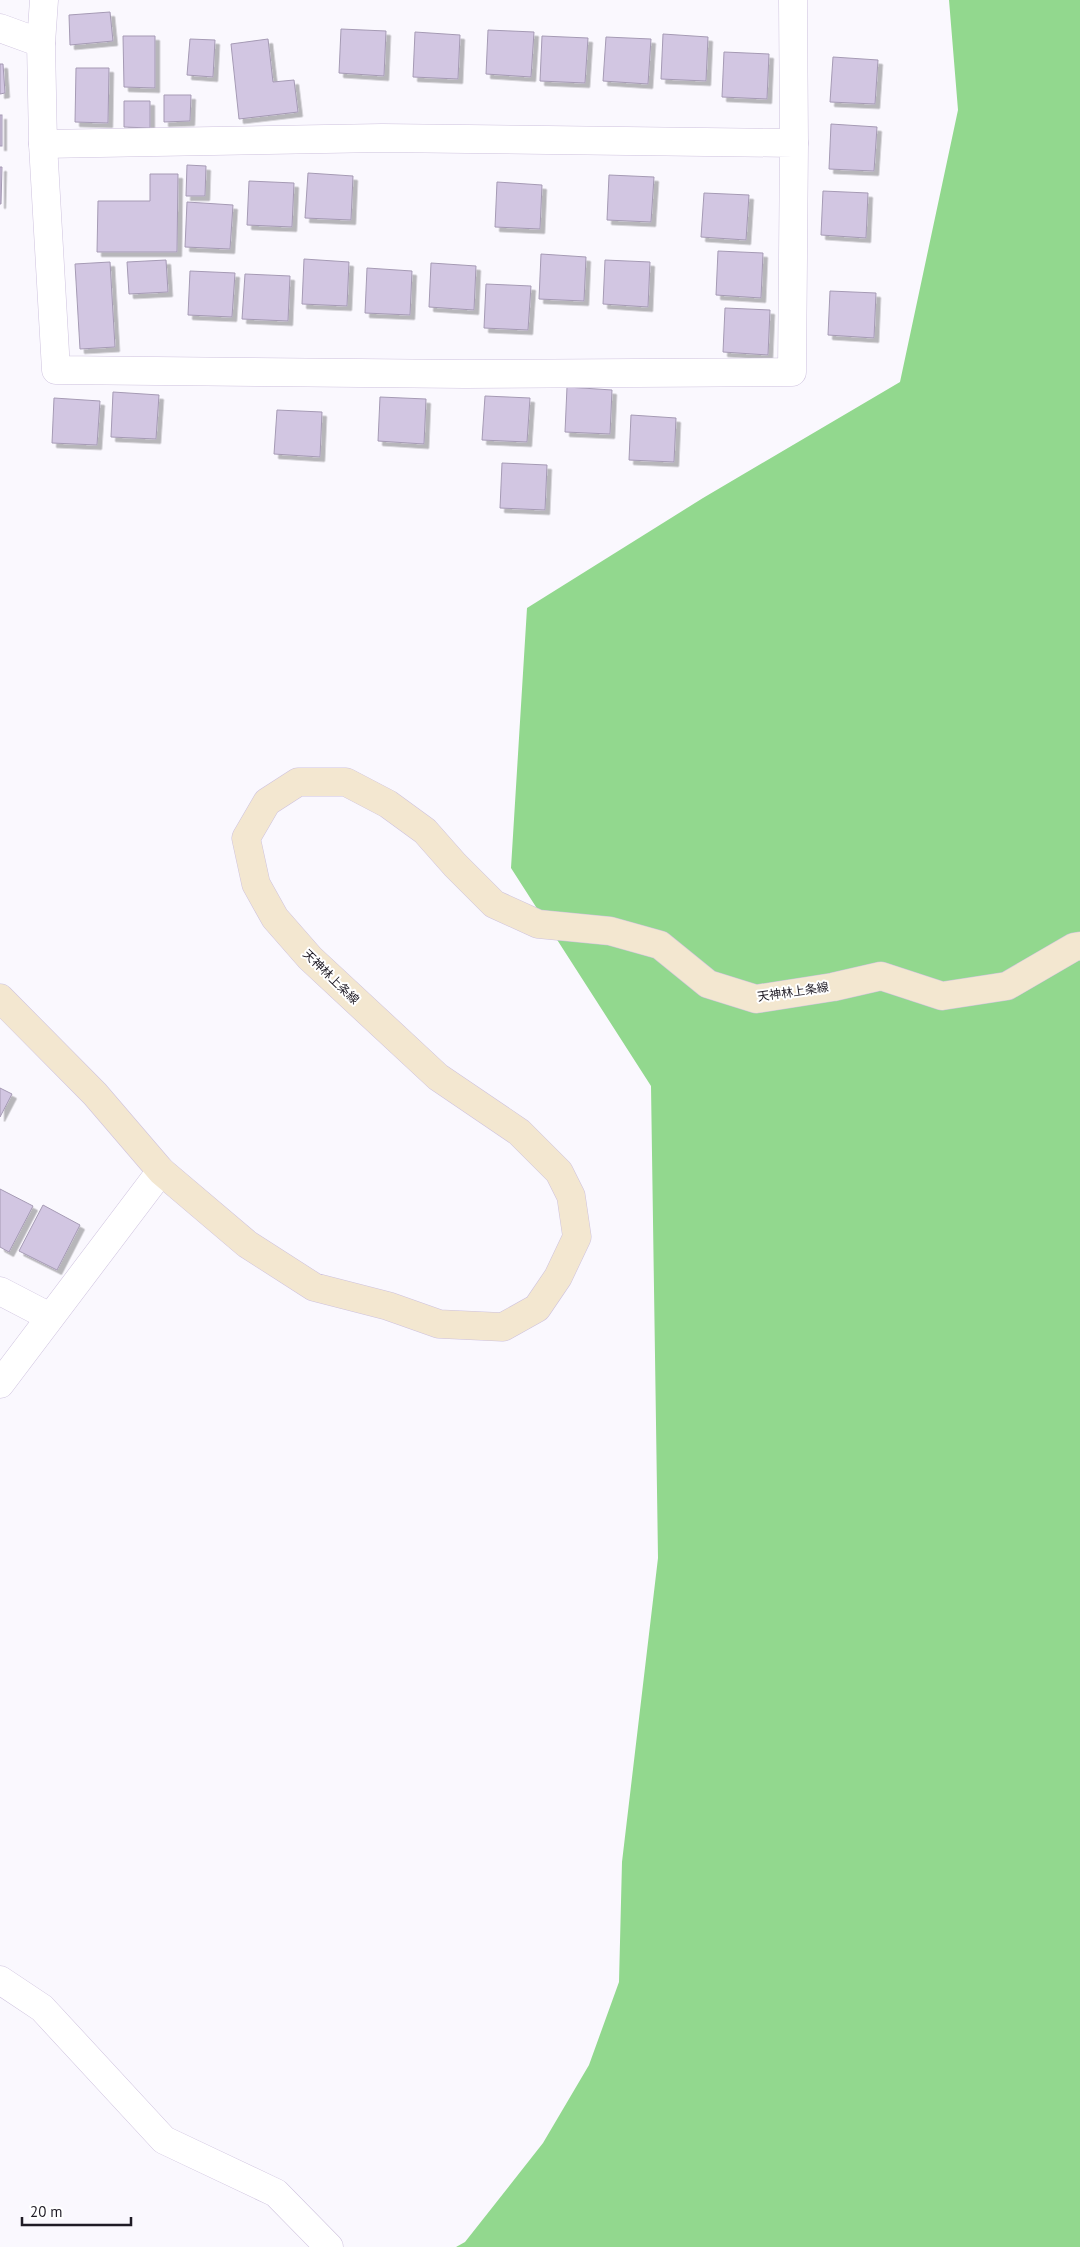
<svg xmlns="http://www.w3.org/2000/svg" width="1080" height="2247" viewBox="0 0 1080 2247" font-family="'PT Sans','Noto Sans JP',sans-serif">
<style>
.forest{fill:#92d88e}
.building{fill:#d2c6e2;stroke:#a59ab4;filter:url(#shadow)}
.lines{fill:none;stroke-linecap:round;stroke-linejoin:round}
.street-casing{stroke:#cec2de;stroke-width:29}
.secondary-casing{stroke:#cec2de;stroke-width:29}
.street{stroke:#fff;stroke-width:28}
.secondary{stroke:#f3e7d0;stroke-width:28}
.labels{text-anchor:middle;stroke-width:4;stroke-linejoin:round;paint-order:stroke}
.street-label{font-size:12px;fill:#1f1b25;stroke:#fff}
</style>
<defs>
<filter id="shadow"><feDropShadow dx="4.5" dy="4.5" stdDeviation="0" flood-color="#0004"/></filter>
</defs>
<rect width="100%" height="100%" fill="#faf8fe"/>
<path class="forest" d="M949 0H1080V2247H456L465 2242 543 2143 589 2065 619 1982 622 1862 658 1558 651 1086 511 868 527 608 703 498 900 382 958 110Z"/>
<g class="building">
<path d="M110 12 113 41 70 45 69 15Z"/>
<path d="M341 29 386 31 384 76 339 73Z"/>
<path d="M488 30 534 32 531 77 486 74Z"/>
<path d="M415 32 460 35 458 79 413 77Z"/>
<path d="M663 34 708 37 706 81 661 79Z"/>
<path d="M123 36H155V88L124 87Z"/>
<path d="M542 36 588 38 585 83 540 81Z"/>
<path d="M606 37 651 39 648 84 603 81Z"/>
<path d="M190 39 215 40 213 77 187 75Z"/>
<path d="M268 39 273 82 294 80 298 112 239 119 231 44Z"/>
<path d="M724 52 769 54 767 99 722 97Z"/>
<path d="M833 57 878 60 875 104 830 102Z"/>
<path d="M0 64H3L5 93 0 94Z"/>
<path d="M76 68H109L108 123 75 122Z"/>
<path d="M164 95H191L190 121 164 122Z"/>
<path d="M124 101H150V128L124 127Z"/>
<rect x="0" y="115" width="2" height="31"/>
<path d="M831 124 877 127 874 171 829 169Z"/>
<path d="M187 165 206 166 205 196H186Z"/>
<path d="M0 167H2L1 204H0Z"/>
<path d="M308 173 353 176 351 220 305 218Z"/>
<path d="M150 174H178L177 252H97L98 201H150Z"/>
<path d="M609 175 654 177 651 222 607 220Z"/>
<path d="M249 181 294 183 292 227 247 225Z"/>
<path d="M497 182 542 185 540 229 495 227Z"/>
<path d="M823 191 868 193 866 238 821 235Z"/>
<path d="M704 193 749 195 746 240 701 237Z"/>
<path d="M187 202 233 205 230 249 185 247Z"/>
<path d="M718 251 763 253 761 298 716 295Z"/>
<path d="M541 254 586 257 584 301 539 299Z"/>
<path d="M304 259 349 262 347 306 302 304Z"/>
<path d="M166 260 168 292 129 294 127 262Z"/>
<path d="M605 260 650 262 648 307 603 304Z"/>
<path d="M110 262 115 347 80 349 75 264Z"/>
<path d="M431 263 476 266 474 310 429 307Z"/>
<path d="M367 268 412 271 410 315 365 313Z"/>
<path d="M190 271 235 273 232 317 188 315Z"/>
<path d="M245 274 290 276 288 321 242 319Z"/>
<path d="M486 284 531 286 528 330 484 328Z"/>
<path d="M830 291 876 293 874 338 828 335Z"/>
<path d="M725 308 770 310 768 355 723 352Z"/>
<path d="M567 387 612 390 610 434 565 432Z"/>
<path d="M113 392 159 395 156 439 111 437Z"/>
<path d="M485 396 530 398 527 442 482 440Z"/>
<path d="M380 397 426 399 424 444 378 441Z"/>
<path d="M54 398 100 401 97 445 52 443Z"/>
<path d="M277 410 322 412 320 457 274 454Z"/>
<path d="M631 415 676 418 674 462 629 460Z"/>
<path d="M502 463 547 465 545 510 500 508Z"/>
<path d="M0 1088 12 1094 0 1117Z"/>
<path d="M0 1189 33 1206 9 1252 0 1247Z"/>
<path d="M43 1205 80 1225 57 1270 19 1251Z"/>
</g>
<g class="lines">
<g class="street-casing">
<g id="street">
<path d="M793 0 794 143"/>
<path d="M0 28 41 43 43 144"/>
<path d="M41 43 44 0"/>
<path d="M382 138 794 143 792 372 465 374 56 370 43 144Z"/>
<path d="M0 1291 50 1317"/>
<path d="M0 1384 161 1171"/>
<path d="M0 1980 42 2008 164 2140 276 2193 329 2247"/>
</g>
</g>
<g class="secondary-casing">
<path id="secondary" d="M0 998 95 1094 161 1171 247 1244 314 1287 388 1306 439 1324 503 1327 537 1308 558 1277 577 1237 571 1196 559 1172 519 1132 438 1077 310 958 275 918 256 884 246 838 267 802 298 782H346L388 804 425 831 455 865 494 904 538 924 610 931 660 945 708 984 756 999 833 987 881 976 942 996 1007 986 1074 947 1080 946"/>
</g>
<use href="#street" class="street"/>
<use href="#secondary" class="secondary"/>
</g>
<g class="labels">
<g class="street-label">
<text transform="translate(331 977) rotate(44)" y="4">天神林上条線</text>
<text transform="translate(793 992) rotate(-8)" y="4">天神林上条線</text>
</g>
</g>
<path d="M22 2217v8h109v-8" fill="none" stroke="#1f1b25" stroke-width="2.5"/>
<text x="30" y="2217" font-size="15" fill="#1f1b25" stroke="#ffffff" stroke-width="4" paint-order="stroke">20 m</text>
</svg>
